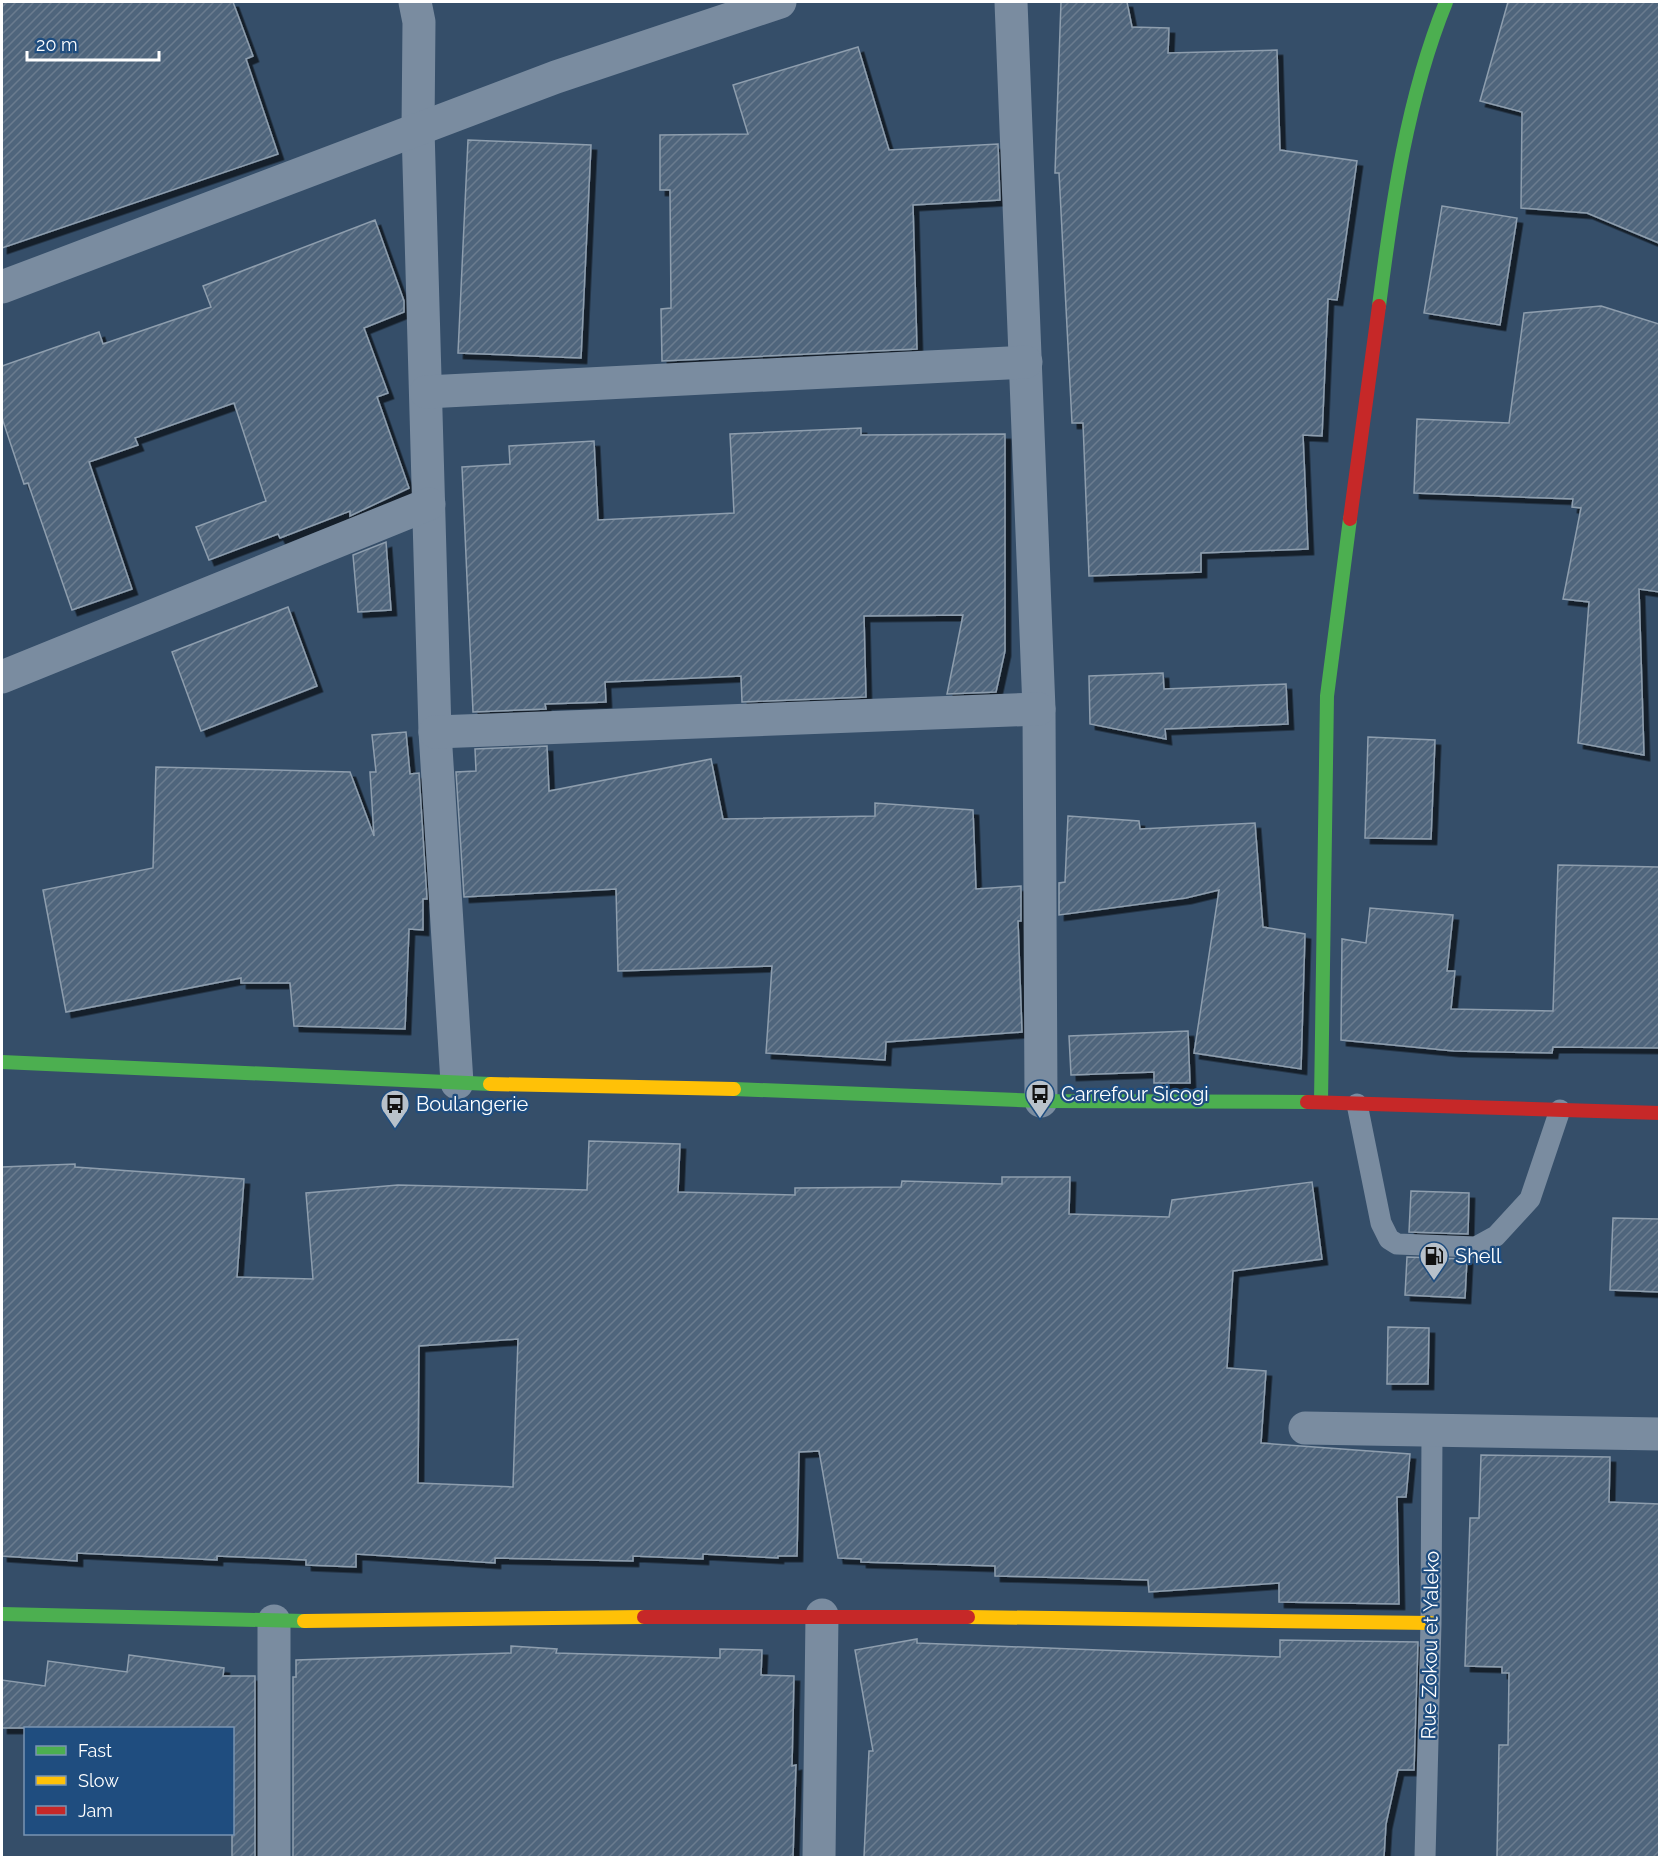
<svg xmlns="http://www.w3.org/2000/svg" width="1661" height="1859" viewBox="0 0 1661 1859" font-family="Raleway,sans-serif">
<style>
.building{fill:url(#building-hatch);stroke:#8e9eae;stroke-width:1.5;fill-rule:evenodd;filter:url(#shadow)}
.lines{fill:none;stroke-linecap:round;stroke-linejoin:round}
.lane{stroke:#7a8ca0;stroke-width:21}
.street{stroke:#7a8ca0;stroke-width:33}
.fast{stroke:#4caf50;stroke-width:14}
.slow{stroke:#ffc107;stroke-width:14}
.jam{stroke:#c62828;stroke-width:14}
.labels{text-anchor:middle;stroke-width:4.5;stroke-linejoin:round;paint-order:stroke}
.poi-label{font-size:20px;fill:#fff;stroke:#1f4d7f;text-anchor:start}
.street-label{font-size:20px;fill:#fff;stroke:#1f4d7f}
</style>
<defs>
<pattern id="building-hatch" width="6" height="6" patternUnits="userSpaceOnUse" patternTransform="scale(1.5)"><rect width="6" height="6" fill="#50657b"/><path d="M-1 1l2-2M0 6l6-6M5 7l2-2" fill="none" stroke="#6a7c8f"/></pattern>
<filter id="shadow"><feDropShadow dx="5.5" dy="5.5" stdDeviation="0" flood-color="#0009"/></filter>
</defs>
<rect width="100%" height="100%" fill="#354e69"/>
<g class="building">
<path d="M2 2H233L253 56 246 59 278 154 2 248Z"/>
<path d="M1061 2H1127L1132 27 1169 28 1168 53 1277 50 1280 150 1357 161 1337 300 1328 299 1322 436 1303 435 1308 549 1201 553V572L1089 576 1083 423H1072L1059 173H1055Z"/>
<path d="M1508 2H1659V243L1587 213 1521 208 1522 112 1480 101Z"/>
<path d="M858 47 889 150 998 144 1000 200 913 205 917 349 662 361 661 309 671 308 670 190H660V135L748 134 733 85Z"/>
<path d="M468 140 591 145 581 358 458 353Z"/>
<path d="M1442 206 1517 218 1500 325 1424 313Z"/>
<path d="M375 220 404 301V312L364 328 388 393 377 397 409 488 350 516V511L280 538 278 534 209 560 196 527 266 501 234 403 135 438 138 445 89 462 132 589 72 610 28 483 24 484 2 418V366L99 332 103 344 211 307 203 286Z"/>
<path d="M1601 306 1659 324V592L1639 589 1644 755 1578 743 1589 602 1563 599 1581 508 1572 507 1573 499 1414 493 1417 419 1509 423 1524 313Z"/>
<path d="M861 428V435L1005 434V651L996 692 947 694 963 615 864 616 866 697 742 702 741 676 605 682 606 702 545 704 546 709 473 712 462 467 510 464 509 446 594 441 598 520 734 513 730 434Z"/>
<path d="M386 542 391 610 358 612 353 555Z"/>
<path d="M288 607 317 686 201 731 172 652Z"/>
<path d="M1163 673 1164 689 1286 684 1288 724 1165 729 1166 739 1090 724 1089 676Z"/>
<path d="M406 732 410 774 419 773 427 899H423V930L409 929 405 1029 294 1026 290 983H241V978L66 1012 43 890 153 868 156 767 350 772 374 836 370 772H376L372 735Z"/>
<path d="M1368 737 1435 740 1431 839 1365 838Z"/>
<path d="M547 746 549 791 711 759 723 819 875 816V803L973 810 976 889 1021 886V921H1018L1022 1032 886 1042 885 1060 766 1053 772 966 618 971 616 889 464 897 456 772 476 771 475 749Z"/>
<path d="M1068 816 1139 821 1140 829 1255 823 1263 927 1305 934 1301 1069 1194 1053 1219 890 1186 898 1059 915V883L1065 882Z"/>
<path d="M1558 865 1659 867V1048L1553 1047 1552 1053 1454 1051 1341 1040 1342 939 1366 943 1370 908 1453 915 1447 971H1455L1451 1009 1553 1011Z"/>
<path d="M1188 1031 1190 1083H1154V1072L1071 1075 1069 1036Z"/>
<path d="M589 1141 680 1144 678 1192 795 1195V1188L901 1187 902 1181 1002 1184V1177H1070L1069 1214 1169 1217 1172 1200 1312 1182 1322 1259 1233 1271 1227 1368 1266 1371 1261 1443 1410 1454 1406 1497H1397L1399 1604 1279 1602V1583L1149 1592 1148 1580 995 1576V1566L861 1562V1559L838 1558 819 1451 799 1452 797 1556H778V1558L703 1554V1559L633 1556V1561L495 1558V1563L356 1554V1567L306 1565V1560L217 1556V1560L77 1553V1561L2 1556V1167L75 1164V1167L244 1179 237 1277 313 1279 306 1193 398 1185 587 1190ZM518 1339 513 1487 418 1483 419 1346Z"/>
<path d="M1411 1191 1469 1193 1468 1234 1409 1232Z"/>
<path d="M1613 1218 1659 1219V1292L1610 1290Z"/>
<path d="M1407 1257 1467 1259 1465 1298 1405 1295Z"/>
<path d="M1388 1327 1429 1328 1428 1384H1387Z"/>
<path d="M1481 1455 1610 1457 1609 1502 1659 1504V1857H1497L1499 1745H1508L1509 1673H1502V1667L1465 1666 1470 1518H1479Z"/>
<path d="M917 1639V1643L1280 1657V1640L1418 1642 1414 1770H1398L1386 1824 1384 1857H864L869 1751H873L855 1650Z"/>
<path d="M511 1646 557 1649 556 1653 720 1658V1649L762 1650 761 1675 794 1676 792 1766 796 1765 793 1857H293V1677H296V1660L511 1653Z"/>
<path d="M129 1655 224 1668 223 1676H255V1857H232V1728H2V1680L45 1686 48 1661 127 1672Z"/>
</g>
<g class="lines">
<g class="lane">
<path d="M1357 1104 1381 1223 1389 1239 1397 1244 1476 1247 1496 1236 1530 1199 1560 1110"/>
<path d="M1425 1858 1431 1623 1432 1432"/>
</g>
<g class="street">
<path d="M415 2 419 22 418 129 435 732 457 1083"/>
<path d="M1011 2 1039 709 1041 1101"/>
<path d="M2 287 556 77 780 2"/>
<path d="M426 392 1026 362"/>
<path d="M2 677 429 504"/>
<path d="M435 732 1039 709"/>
<path d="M1305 1428 1660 1434"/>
<path d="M274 1858V1621"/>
<path d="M819 1858 822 1615"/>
</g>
<g class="fast">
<path d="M1379 306C1392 204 1407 98 1446 2"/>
<path d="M2 1062 490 1084"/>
<path d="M734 1089 1041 1101 1307 1102"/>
<path d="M1321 1102 1327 696 1350 519"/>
<path d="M2 1614 304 1621"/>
</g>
<g class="slow">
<path d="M490 1084 734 1089"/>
<path d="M968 1617 1431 1623"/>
<path d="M304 1621 644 1617"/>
</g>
<g class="jam">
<path d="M1350 519 1379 306"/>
<path d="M1307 1102 1660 1113"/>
<path d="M644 1617H968"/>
</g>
</g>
<defs>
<g id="bus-pin" transform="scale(1.5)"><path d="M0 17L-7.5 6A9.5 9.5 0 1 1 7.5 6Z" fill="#b8c1ca" stroke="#1f4d7f"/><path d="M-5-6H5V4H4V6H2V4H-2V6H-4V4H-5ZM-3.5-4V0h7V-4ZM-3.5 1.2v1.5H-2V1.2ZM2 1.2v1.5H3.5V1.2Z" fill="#111"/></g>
<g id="fuel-pin" transform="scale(1.5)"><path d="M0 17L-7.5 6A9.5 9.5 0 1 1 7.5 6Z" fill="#b8c1ca" stroke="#1f4d7f"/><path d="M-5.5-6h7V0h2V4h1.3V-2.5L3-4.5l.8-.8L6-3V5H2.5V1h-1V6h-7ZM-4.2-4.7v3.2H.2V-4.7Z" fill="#111"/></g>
</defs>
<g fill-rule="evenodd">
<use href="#bus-pin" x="1040" y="1094"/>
<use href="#bus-pin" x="395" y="1104"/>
<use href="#fuel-pin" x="1434" y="1256"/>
</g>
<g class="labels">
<g class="poi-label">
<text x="1061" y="1101">Carrefour Sicogi</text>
<text x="416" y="1111">Boulangerie</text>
<text x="1455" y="1263">Shell</text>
</g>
<g class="street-label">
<text transform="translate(1430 1645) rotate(-89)" y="7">Rue Zokou et Yaleko</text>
</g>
</g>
<rect width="1661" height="1859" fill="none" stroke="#ffffff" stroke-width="6"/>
<rect x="24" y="1727" width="210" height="108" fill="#1f4d7f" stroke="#7994b2" stroke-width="1.5"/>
<rect x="36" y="1746" width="30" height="9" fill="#4caf50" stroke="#7994b2" stroke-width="1.5"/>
<text x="78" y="1757" font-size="18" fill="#ffffff">Fast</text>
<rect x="36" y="1776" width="30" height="9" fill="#ffc107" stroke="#7994b2" stroke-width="1.5"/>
<text x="78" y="1787" font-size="18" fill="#ffffff">Slow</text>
<rect x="36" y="1806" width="30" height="9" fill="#c62828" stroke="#7994b2" stroke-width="1.5"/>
<text x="78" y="1817" font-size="18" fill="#ffffff">Jam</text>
<path d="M27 51v9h132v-9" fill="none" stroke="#ffffff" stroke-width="3"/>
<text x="36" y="51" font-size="18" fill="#ffffff" stroke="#1f4d7f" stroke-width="4.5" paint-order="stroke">20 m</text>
</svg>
